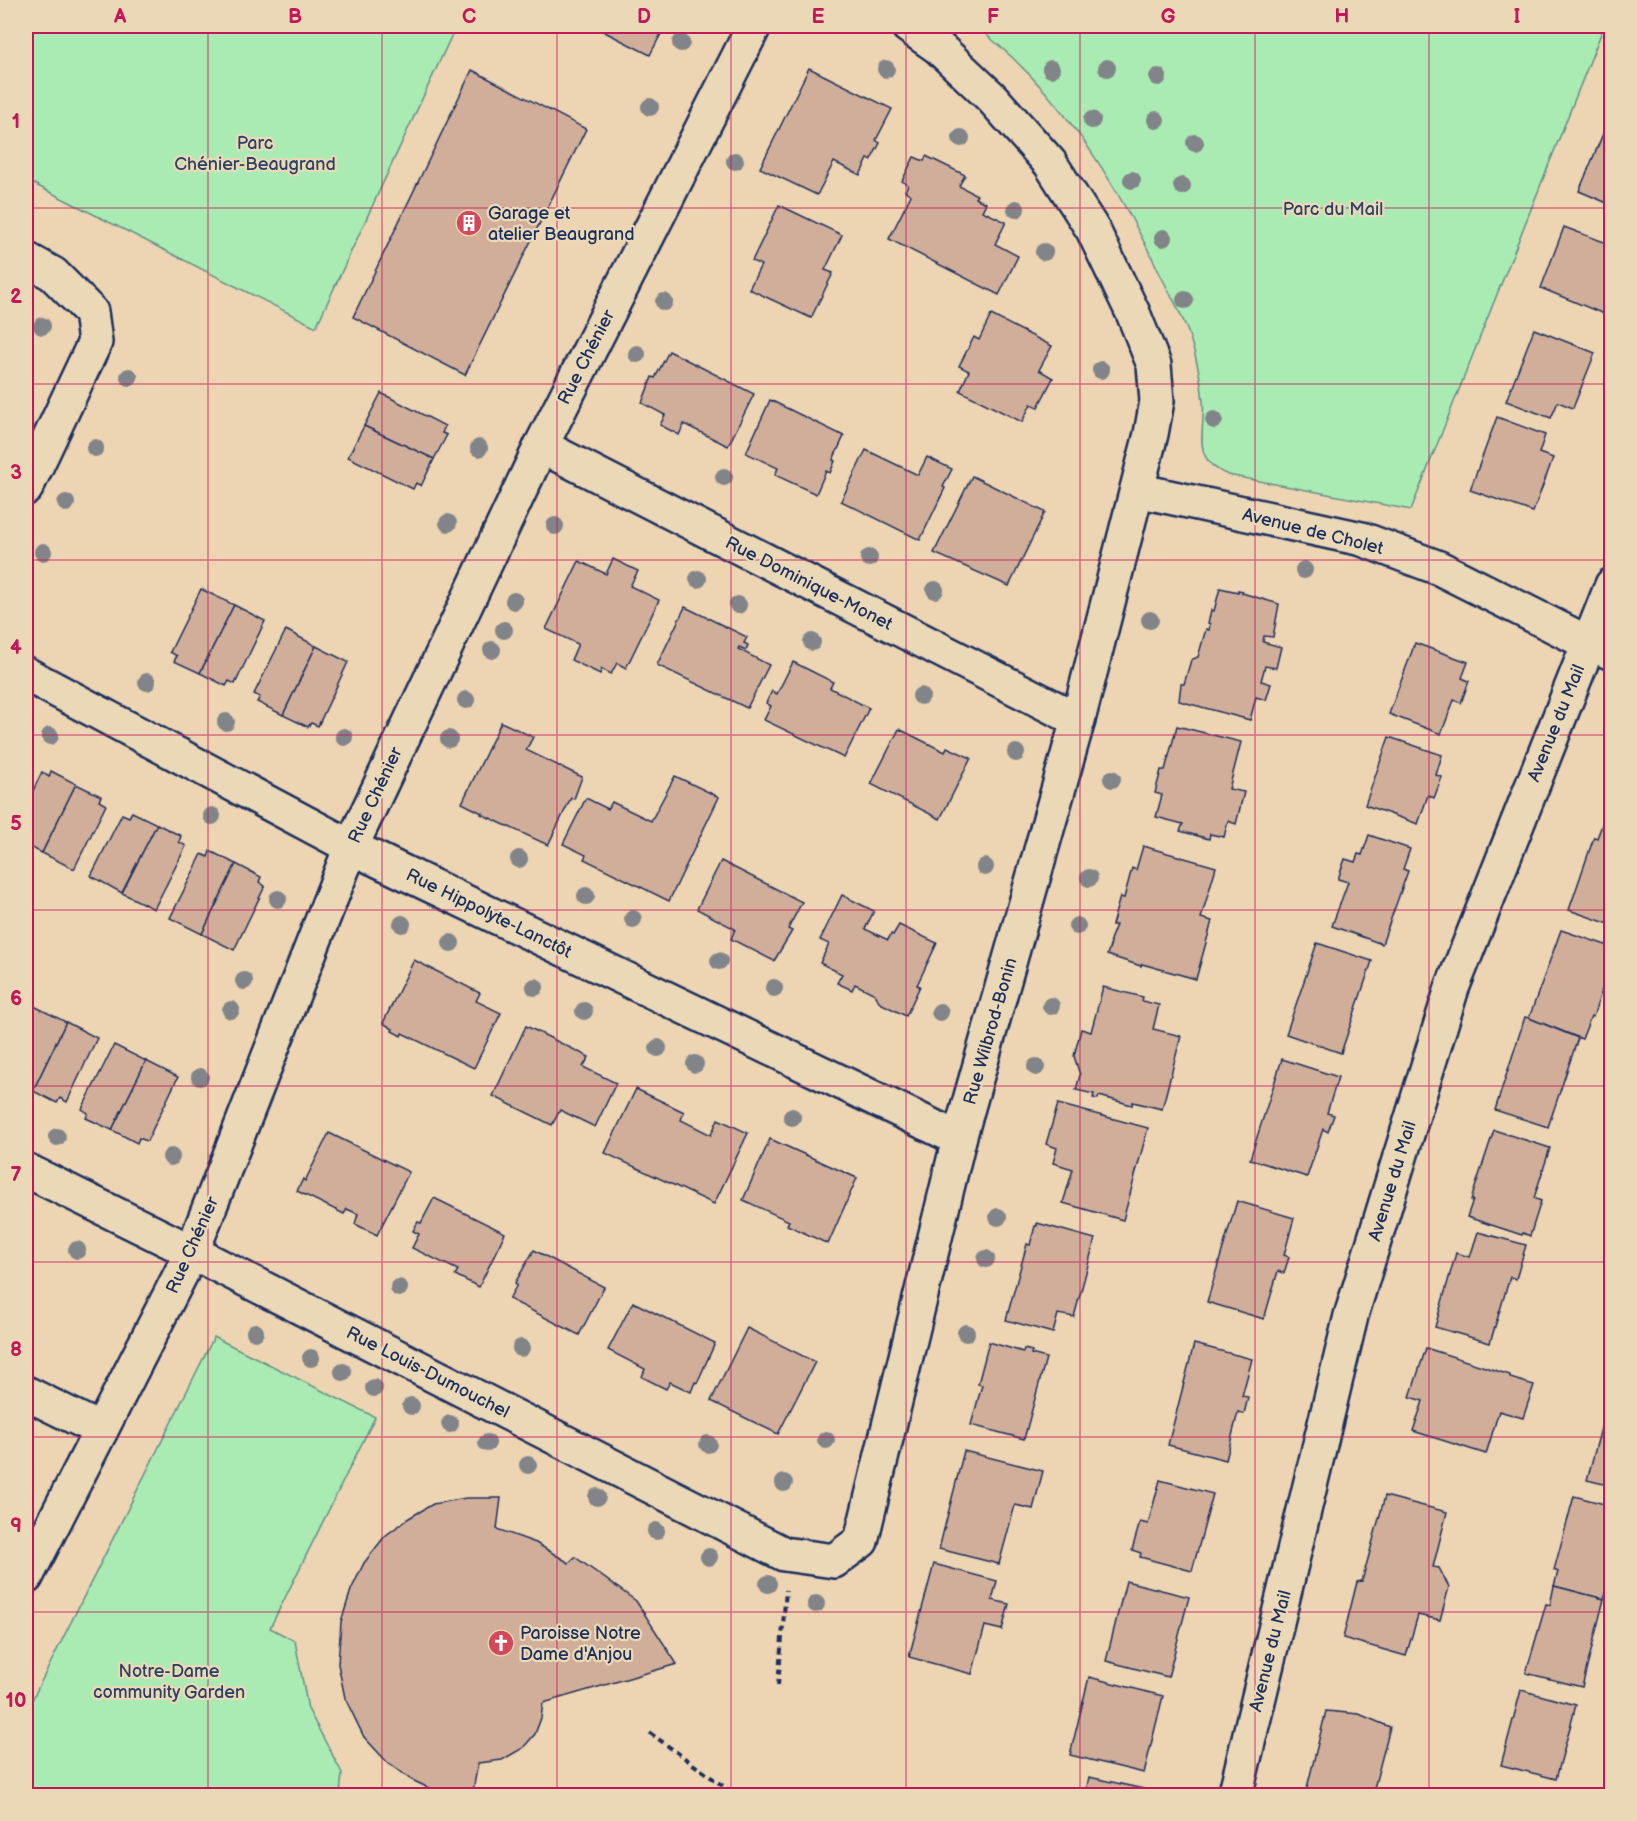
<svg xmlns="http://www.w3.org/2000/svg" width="1637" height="1821" viewBox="0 0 1637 1821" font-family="'Balsamiq Sans',sans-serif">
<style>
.green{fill:#aaebb3;stroke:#628d88;stroke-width:1.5}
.building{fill:#d1ae99;stroke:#1b2f5e;stroke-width:1.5}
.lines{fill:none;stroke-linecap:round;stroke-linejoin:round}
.minor-casing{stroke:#1b2f5e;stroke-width:38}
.path{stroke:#1b2f5e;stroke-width:4;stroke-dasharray:6 4.5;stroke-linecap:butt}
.minor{stroke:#ebd8b6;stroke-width:33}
.tree{fill:#818488}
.grid{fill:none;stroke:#c2185b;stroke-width:1.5;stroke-opacity:0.55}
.labels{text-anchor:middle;stroke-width:4.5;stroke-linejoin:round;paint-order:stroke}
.park-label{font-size:18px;fill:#294266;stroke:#ebd8b6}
.poi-label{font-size:18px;fill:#1b2f5e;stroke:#ebd8b6;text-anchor:start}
.street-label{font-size:18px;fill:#1b2f5e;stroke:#ebd8b6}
.neatline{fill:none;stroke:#c2185b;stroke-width:2}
.grid-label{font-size:20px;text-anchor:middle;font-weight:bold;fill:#c2185b}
</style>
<rect width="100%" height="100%" fill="#edd4b2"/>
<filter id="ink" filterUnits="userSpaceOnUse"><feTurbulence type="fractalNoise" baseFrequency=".0167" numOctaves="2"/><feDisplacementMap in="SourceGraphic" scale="12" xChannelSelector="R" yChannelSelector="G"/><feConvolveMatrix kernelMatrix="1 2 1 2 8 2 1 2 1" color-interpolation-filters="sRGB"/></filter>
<g filter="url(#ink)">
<g class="green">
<path d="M26 26H456L316 327 26 180Z"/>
<path d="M975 26H1604L1411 510 1228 475C1189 458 1206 433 1203 401 1201 379 1197 359 1190 338 1184 317 1171 296 1161 276 1116 182 1059 89 975 26Z"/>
<path d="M214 1337 375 1417 270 1628 295 1641 308 1709 342 1773 340 1795H26V1712Z"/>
</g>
<g class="building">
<path d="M593 26H665L650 55Z"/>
<path d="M809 68 892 109 876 140 880 143 871 160 868 159 860 175 834 162 817 195 760 168Z"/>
<path d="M472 70 586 129 465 375 353 317Z"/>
<path d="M1605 129 1612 132V205L1579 191Z"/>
<path d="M926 156 965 175 959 186 977 195 975 198 986 203 982 211 1006 222 995 244 1018 256 999 295 889 239 911 195 905 191 908 185 902 181 914 157 924 161Z"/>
<path d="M779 205 842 235 825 270 833 273 811 318 749 289 761 265 752 261Z"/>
<path d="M1564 227 1612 245 1611 317 1541 288Z"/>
<path d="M991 315 1052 346 1039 370 1053 378 1038 407 1031 404 1022 422 960 391 969 371 959 366 974 337 979 340Z"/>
<path d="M1534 329 1595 353 1573 408 1558 402 1551 418 1506 401Z"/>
<path d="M669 351 754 394 728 446 684 424 679 435 660 425 665 415 642 403 652 377 655 378Z"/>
<path d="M381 393 445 426 442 433 447 435 434 459 364 426Z"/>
<path d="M770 400 844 436 833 460 835 461 830 473 826 471 816 494 775 475 778 468 746 453Z"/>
<path d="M1497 417 1545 435 1539 453 1553 458 1533 512 1470 490Z"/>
<path d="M364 426 434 459 421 486 416 483 413 489 348 457Z"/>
<path d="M866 450 918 475 927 457 952 469 943 487 945 488 920 540 841 501Z"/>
<path d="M972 476 1045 512 1009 586 934 553Z"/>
<path d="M613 559 638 571 630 586 659 600 626 668 617 663 611 674 602 669 600 674 571 660 578 644 546 629 579 561 606 574Z"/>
<path d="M1220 588 1238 592V590L1243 591 1242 593 1279 604 1273 637 1264 636 1263 642 1281 647 1276 668 1265 666 1261 681 1271 684 1266 700 1256 697 1250 720 1179 701 1181 684H1184L1191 660 1198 657 1206 629 1209 630 1210 624 1208 623 1211 610 1214 611Z"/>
<path d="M201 589 234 605 200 673 174 661 177 656 170 652Z"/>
<path d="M234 605 265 621 235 684 229 681 226 686 200 673Z"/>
<path d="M685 607 747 637 744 643 748 645 746 650 739 647 738 649 769 665 747 708 657 665Z"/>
<path d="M286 630 316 646 283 715 257 702 260 697 254 694Z"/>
<path d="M1415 643 1468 662 1462 678 1469 681 1461 703 1454 700 1441 734 1389 714Z"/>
<path d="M316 646 348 662 318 726 311 723 308 727 283 715Z"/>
<path d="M793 662 833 682 830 688 869 708 844 758 764 720 771 706 766 703 772 691 777 694Z"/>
<path d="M501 722 533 737 526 750 582 777 574 799 571 798 548 845 481 814 482 813 462 803Z"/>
<path d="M1177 726 1241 742 1229 789 1244 792 1236 824 1228 821 1224 837 1210 834 1209 839 1180 831 1183 824 1156 817 1162 795 1155 793 1161 770H1165Z"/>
<path d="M899 729 945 752 947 747 971 758 940 819 871 784Z"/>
<path d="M1389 737 1442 755 1436 775 1442 777 1434 798 1428 795 1418 824 1365 805Z"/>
<path d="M51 771 76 784 42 853 26 845V805L42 772 49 777Z"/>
<path d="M675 776 719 797 669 901 584 859 586 855 563 844 586 798 608 809 612 802 651 821Z"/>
<path d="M76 784 101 796 99 801 106 805 74 869 42 853Z"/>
<path d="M132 812 157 824 122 893 91 876 122 814 129 817Z"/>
<path d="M1603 822 1612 825V925L1569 910 1594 837 1597 838Z"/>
<path d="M157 824 181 836 179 842 186 846 154 909 122 893Z"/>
<path d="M1369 835 1410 849 1403 869 1408 871 1382 944 1332 926 1348 882 1338 879 1345 859 1355 862 1358 854 1362 855Z"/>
<path d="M1143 846 1216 867 1201 918 1212 921 1196 979 1142 964 1141 966 1107 955 1111 943 1110 940 1116 925H1112L1120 897 1124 898 1132 868 1136 870Z"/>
<path d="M210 851 236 864 202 934 170 918 202 854 208 857Z"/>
<path d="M721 861 802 902 788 929 792 931 774 961 731 939 735 929 697 909Z"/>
<path d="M236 864 261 877 259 882 265 886 234 950 202 934Z"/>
<path d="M842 895 874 911 865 929 888 940 891 934 893 935 899 925 937 943 917 985 920 986 906 1016 880 1003 875 994 855 984 852 990 837 983 842 974 820 963 829 944 820 940Z"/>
<path d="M1561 930 1612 947V959L1593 1017 1591 1016 1582 1039 1529 1018Z"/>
<path d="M1317 943 1372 961 1341 1053 1286 1034Z"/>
<path d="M414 960 480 993 476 1001 501 1013 474 1068 402 1033 401 1036 392 1031 393 1029 383 1023Z"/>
<path d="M1103 987 1143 997 1142 1001 1159 1005 1153 1029 1181 1036 1162 1109 1133 1102 1132 1105 1099 1096 1098 1099 1093 1098 1094 1094 1076 1090 1080 1075 1074 1056 1081 1029 1091 1032Z"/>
<path d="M34 1006 66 1022 33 1091 26 1087V1024Z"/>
<path d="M1525 1017 1529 1018 1578 1038 1548 1127 1495 1110Z"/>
<path d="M66 1022 97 1038 67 1102 60 1098 57 1103 33 1091Z"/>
<path d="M526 1026 589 1057 583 1067 616 1083 595 1127 560 1110 552 1125 493 1096Z"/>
<path d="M114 1045 146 1061 112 1130 86 1118 88 1113 82 1109Z"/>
<path d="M1282 1059 1338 1077 1327 1113 1334 1115 1328 1132 1323 1129 1307 1177 1250 1159Z"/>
<path d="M146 1061 178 1077 147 1141 139 1138 137 1143 112 1130Z"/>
<path d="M636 1089 684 1112 681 1120 711 1135 718 1119 748 1133 714 1204 605 1153Z"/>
<path d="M1058 1104 1148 1128 1123 1220 1063 1203 1073 1169 1053 1163 1057 1148 1046 1144Z"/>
<path d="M1494 1130 1550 1148 1534 1198 1541 1201 1530 1236 1523 1233 1522 1235 1467 1217 1473 1200H1471Z"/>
<path d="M329 1133 409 1172 377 1235 355 1224 358 1214 347 1209 344 1214 297 1191 303 1179 305 1181Z"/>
<path d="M770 1139 857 1178 828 1244 787 1225 789 1221 743 1200Z"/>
<path d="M434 1198 505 1233 479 1287 455 1275 458 1270 412 1248 419 1234 413 1231 418 1222 421 1223Z"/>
<path d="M1237 1201 1294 1218 1284 1255 1289 1257 1284 1273 1278 1271 1264 1319 1207 1302Z"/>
<path d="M1037 1223 1095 1239 1074 1317 1058 1314 1053 1333 1006 1320 1027 1244 1030 1245 1035 1226H1037Z"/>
<path d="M1478 1232 1526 1245 1516 1279 1510 1277 1490 1343 1435 1327 1456 1253 1470 1257Z"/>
<path d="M534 1250 604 1287 579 1335 509 1299 517 1285 515 1283Z"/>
<path d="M633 1302 715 1343 697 1383 695 1382 691 1392 670 1382 666 1389 642 1377 645 1369 608 1350Z"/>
<path d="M747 1328 815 1362 778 1434 711 1401Z"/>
<path d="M989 1342 1023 1352 1024 1349 1032 1351 1031 1354 1046 1358 1024 1439 971 1425 982 1385 978 1384Z"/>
<path d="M1194 1344 1252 1359 1242 1396 1248 1397 1244 1414 1238 1412 1226 1460 1168 1445Z"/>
<path d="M1426 1348 1510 1375V1378L1534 1385 1523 1418 1499 1411 1486 1454 1413 1431 1423 1401 1410 1397Z"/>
<path d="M1607 1406 1612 1407V1486L1587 1480Z"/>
<path d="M964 1451 1043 1471 1033 1509 1015 1505 999 1564 939 1549Z"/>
<path d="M1160 1480 1213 1494 1192 1571 1140 1557 1141 1553 1132 1550 1140 1522 1148 1524Z"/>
<path d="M1385 1496 1447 1512 1433 1567 1439 1568 1449 1587 1440 1620 1418 1615 1406 1656 1343 1638 1357 1582 1362 1581Z"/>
<path d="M1574 1496 1612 1506V1578L1604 1599 1554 1586 1558 1572 1554 1570Z"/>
<path d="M466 1498H501L497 1529 536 1543 569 1563 575 1557 636 1601 677 1664 543 1703 541 1718 535 1734 523 1748 502 1760 478 1763 472 1796H434L435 1791 410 1779 388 1763 364 1737 345 1698 338 1664 341 1622 351 1590 364 1563 385 1536 409 1518 433 1504Z"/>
<path d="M934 1564 997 1581 992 1600 1009 1604 1002 1630 985 1626 972 1674 909 1657Z"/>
<path d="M1126 1581 1189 1597 1168 1677 1106 1661Z"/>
<path d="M1554 1586 1604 1599 1582 1687 1526 1673 1546 1604 1550 1605Z"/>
<path d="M1089 1677 1163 1696 1144 1773 1070 1755Z"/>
<path d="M1521 1690 1576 1705 1556 1779 1501 1765Z"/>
<path d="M1326 1711 1359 1714 1390 1727 1372 1796H1305Z"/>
<path d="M1089 1777 1144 1789 1142 1796H1085Z"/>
</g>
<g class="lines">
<g class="minor-casing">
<g id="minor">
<path d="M26 259 53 274 91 312 95 342 26 488"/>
<path d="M541 446 1078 720"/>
<path d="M1137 490 1362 539 1439 568 1588 643 1612 653"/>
<path d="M26 674 351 847 959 1139"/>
<path d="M26 1170 192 1252 784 1554 834 1561 861 1541 959 1139 1078 720 1151 434 1157 401 1154 365 1133 313 1093 230 1050 163 992 98 938 47 908 26"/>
<path d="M26 1393 101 1430"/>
<path d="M26 1577 192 1252 351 847 541 446 754 26"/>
<path d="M1235 1796 1351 1316 1452 988 1612 585"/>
</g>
</g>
<g class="path">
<path d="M778 1685 786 1590"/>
<path d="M650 1733 737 1796"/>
</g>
<use href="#minor" class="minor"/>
</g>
<g class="tree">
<circle cx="681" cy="43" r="9"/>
<circle cx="1107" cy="68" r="9"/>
<circle cx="886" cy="69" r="9"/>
<circle cx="1051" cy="69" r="9"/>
<circle cx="1158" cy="77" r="9"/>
<circle cx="650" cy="107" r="9"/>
<circle cx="1092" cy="120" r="9"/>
<circle cx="1156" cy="120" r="9"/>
<circle cx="961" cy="138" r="9"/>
<circle cx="1195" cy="143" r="9"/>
<circle cx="735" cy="161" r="9"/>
<circle cx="1132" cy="180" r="9"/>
<circle cx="1182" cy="186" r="9"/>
<circle cx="1016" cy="209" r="9"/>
<circle cx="1163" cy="238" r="9"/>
<circle cx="1044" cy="252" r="9"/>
<circle cx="1185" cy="300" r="9"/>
<circle cx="664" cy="302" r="9"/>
<circle cx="42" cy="326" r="9"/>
<circle cx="637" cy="354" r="9"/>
<circle cx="1101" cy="370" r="9"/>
<circle cx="129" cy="377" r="9"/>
<circle cx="1214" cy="420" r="9"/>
<circle cx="95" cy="448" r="9"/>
<circle cx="479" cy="448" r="9"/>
<circle cx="724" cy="477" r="9"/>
<circle cx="66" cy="503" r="9"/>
<circle cx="448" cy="523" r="9"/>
<circle cx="555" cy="526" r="9"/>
<circle cx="43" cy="552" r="9"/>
<circle cx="869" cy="558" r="9"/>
<circle cx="1304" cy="570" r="9"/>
<circle cx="698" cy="579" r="9"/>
<circle cx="935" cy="590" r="9"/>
<circle cx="514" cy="601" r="9"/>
<circle cx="738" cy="605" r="9"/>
<circle cx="1150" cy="620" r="9"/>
<circle cx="504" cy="630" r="9"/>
<circle cx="812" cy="642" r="9"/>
<circle cx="492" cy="650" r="9"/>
<circle cx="147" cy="682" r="9"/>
<circle cx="921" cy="696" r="9"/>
<circle cx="466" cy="700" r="9"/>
<circle cx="226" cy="722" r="9"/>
<circle cx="50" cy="736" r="9"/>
<circle cx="344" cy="737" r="9"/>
<circle cx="449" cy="739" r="9"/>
<circle cx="1016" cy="753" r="9"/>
<circle cx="1112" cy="779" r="9"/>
<circle cx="212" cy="816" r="9"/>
<circle cx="519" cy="859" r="9"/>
<circle cx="985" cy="867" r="9"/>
<circle cx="1089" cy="878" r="9"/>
<circle cx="586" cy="896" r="9"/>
<circle cx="278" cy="899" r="9"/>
<circle cx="633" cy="919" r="9"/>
<circle cx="402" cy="924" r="9"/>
<circle cx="1077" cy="926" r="9"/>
<circle cx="451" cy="943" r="9"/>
<circle cx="719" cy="961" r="9"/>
<circle cx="244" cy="981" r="9"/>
<circle cx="535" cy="987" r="9"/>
<circle cx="774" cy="988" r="9"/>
<circle cx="1051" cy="1006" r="9"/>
<circle cx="231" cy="1010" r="9"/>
<circle cx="584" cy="1011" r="9"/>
<circle cx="940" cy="1012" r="9"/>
<circle cx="658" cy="1048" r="9"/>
<circle cx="695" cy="1064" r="9"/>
<circle cx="1036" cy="1067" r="9"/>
<circle cx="200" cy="1077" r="9"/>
<circle cx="792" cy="1117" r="9"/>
<circle cx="57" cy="1137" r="9"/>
<circle cx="171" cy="1157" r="9"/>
<circle cx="998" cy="1217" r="9"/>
<circle cx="77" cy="1250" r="9"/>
<circle cx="986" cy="1259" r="9"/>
<circle cx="399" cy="1288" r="9"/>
<circle cx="255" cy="1332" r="9"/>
<circle cx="966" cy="1333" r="9"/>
<circle cx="521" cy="1348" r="9"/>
<circle cx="311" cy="1358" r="9"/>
<circle cx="343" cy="1372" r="9"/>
<circle cx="374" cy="1388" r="9"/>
<circle cx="411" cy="1406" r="9"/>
<circle cx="450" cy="1424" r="9"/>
<circle cx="826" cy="1440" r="9"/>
<circle cx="487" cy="1443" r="9"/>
<circle cx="708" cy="1444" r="9"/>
<circle cx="528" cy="1465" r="9"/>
<circle cx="784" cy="1483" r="9"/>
<circle cx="597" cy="1497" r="9"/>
<circle cx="656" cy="1531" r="9"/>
<circle cx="709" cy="1557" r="9"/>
<circle cx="768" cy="1584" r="9"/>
<circle cx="816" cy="1604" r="9"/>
</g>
</g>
<path class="grid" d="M208 26V1796M382 26V1796M557 26V1796M731 26V1796M906 26V1796M1080 26V1796M1255 26V1796M1429 26V1796M26 208H1612M26 384H1612M26 560H1612M26 735H1612M26 910H1612M26 1086H1612M26 1262H1612M26 1437H1612M26 1612H1612"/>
<defs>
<g id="building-disc" transform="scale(1.35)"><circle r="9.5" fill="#d1495b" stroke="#ebd8b6"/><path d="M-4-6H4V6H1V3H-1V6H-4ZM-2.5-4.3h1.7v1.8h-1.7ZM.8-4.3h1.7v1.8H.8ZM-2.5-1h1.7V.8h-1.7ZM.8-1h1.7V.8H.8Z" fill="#fff"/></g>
<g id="church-disc" transform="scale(1.35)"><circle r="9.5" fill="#d1495b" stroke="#ebd8b6"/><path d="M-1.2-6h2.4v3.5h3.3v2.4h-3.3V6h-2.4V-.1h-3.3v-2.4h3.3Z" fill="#fff"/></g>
</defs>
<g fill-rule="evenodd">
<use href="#building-disc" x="469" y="223"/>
<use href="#church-disc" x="501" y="1643"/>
</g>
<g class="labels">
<g class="park-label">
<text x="255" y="149">Parc<tspan x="255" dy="21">Chénier-Beaugrand</tspan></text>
<text x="1333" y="215">Parc du Mail</text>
<text x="169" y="1677">Notre-Dame<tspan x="169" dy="21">community Garden</tspan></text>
</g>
<g class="poi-label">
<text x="488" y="219">Garage et<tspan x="488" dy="21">atelier Beaugrand</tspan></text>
<text x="520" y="1639">Paroisse Notre<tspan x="520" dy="21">Dame d'Anjou</tspan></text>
</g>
<g class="street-label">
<text transform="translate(586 357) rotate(-63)" y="6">Rue Chénier</text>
<text transform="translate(1313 531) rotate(14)" y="6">Avenue de Cholet</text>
<text transform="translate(809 583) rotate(27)" y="6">Rue Dominique-Monet</text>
<text transform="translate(1556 723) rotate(-68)" y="6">Avenue du Mail</text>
<text transform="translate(375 795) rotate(-65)" y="6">Rue Chénier</text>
<text transform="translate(489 913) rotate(26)" y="6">Rue Hippolyte-Lanctôt</text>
<text transform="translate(990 1031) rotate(-74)" y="6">Rue Wilbrod-Bonin</text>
<text transform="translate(1392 1181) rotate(-73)" y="6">Avenue du Mail</text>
<text transform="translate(192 1245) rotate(-66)" y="6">Rue Chénier</text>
<text transform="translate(428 1372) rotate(27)" y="6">Rue Louis-Dumouchel</text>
<text transform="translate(1270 1651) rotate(-76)" y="6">Avenue du Mail</text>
</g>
</g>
<rect width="1637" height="1821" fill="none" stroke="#ebd8b6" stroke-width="66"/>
<rect x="33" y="33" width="1571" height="1755" class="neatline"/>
<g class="grid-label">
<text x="120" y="23">A</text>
<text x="295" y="23">B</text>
<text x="469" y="23">C</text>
<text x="644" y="23">D</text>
<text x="818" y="23">E</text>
<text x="993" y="23">F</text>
<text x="1168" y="23">G</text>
<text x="1342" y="23">H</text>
<text x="1517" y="23">I</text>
<text x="16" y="128">1</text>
<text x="16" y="303">2</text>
<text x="16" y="479">3</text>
<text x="16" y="654">4</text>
<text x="16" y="830">5</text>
<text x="16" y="1005">6</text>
<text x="16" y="1181">7</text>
<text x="16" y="1356">8</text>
<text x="16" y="1532">9</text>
<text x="16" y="1707">10</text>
</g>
</svg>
